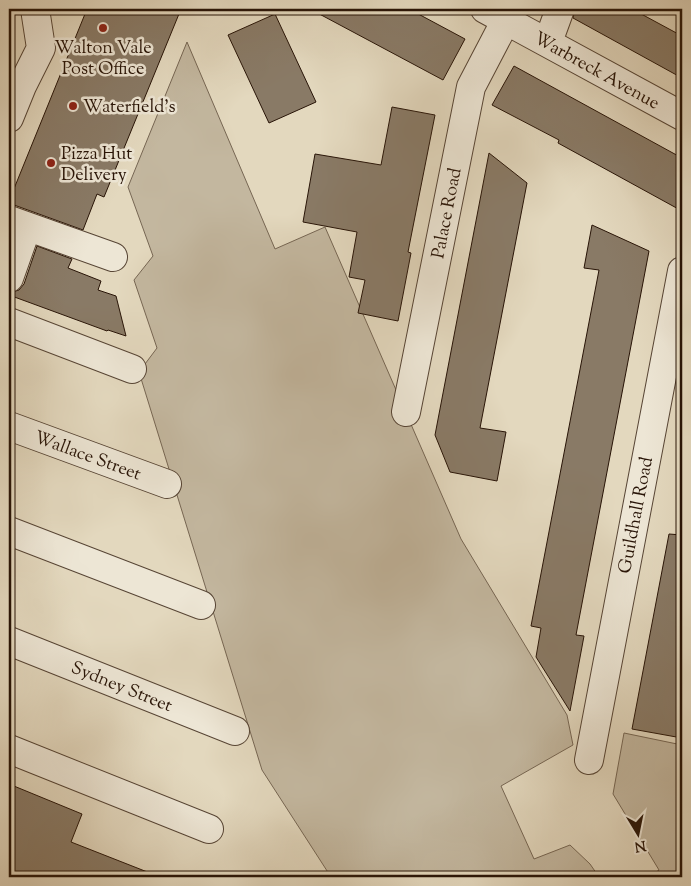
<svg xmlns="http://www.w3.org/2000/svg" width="691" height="886" viewBox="0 0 691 886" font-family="'Sorts Mill Goudy',serif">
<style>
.green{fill:#c3b79f;stroke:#766653}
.building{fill:#897a66;stroke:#281407}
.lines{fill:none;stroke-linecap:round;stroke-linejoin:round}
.minor-casing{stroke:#574535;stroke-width:30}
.minor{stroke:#ede6d5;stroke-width:28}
.poi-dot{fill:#8f2418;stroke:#ede6d5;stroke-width:2}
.labels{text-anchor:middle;stroke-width:5;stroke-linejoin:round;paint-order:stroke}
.poi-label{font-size:18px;fill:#281407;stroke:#ede6d5;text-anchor:start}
.street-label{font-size:18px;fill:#281407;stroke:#ede6d5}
</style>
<rect width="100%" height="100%" fill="#e3d8be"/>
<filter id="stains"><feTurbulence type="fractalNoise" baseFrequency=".004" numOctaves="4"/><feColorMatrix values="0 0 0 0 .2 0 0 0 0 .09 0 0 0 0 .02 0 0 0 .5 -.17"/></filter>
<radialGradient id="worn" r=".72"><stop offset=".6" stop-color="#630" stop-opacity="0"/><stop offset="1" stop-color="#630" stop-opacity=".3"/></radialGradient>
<g class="green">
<path d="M187 42 275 249 325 227 461 539 567 715 573 745 501 786 534 859 570 845 590 864 599 877H331L262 770 139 372 157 348 134 280 153 256 128 187Z"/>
<path d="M624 733 682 745V877H649L659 870 613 794Z"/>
</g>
<g class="building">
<path d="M87 9H181L104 197 97 194 83 230 14 205H9V201Z"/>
<path d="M310 9H409L465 39 443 80Z"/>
<path d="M575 9H632L682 36V78L573 18Z"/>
<path d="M275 14 316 102 269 123 228 35Z"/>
<path d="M514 66 682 158V211L558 143 559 140 492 105Z"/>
<path d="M392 107 435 115 408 252 411 253 398 321 358 313 365 280 349 277 357 232 303 222 315 154 381 165Z"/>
<path d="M489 153 527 183 480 428 506 432 497 481 450 472 435 435Z"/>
<path d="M592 225 649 251 576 635 584 636 570 711 536 657 541 628 531 626 599 270 584 268Z"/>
<path d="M37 246 72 259 68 268 101 281 98 290 116 296 126 336 108 330 107 331 9 295V293L19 290 24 284Z"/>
<path d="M669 534 682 535V738L632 729Z"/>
<path d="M9 784 82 814 71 842 155 875V877H9Z"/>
</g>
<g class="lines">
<g class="minor-casing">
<g id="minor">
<path d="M485 9 682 116"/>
<path d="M548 42 560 9"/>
<path d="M9 118 22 86 41 48 35 9"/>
<path d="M9 220 113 257"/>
<path d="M9 278 27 227"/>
<path d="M9 322 132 369"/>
<path d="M406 412 471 87 506 20"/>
<path d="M9 426 167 484"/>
<path d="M9 531 201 605"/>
<path d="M9 641 235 731"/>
<path d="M9 749 209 829"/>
<path d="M589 760 682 271"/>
</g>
</g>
<use href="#minor" class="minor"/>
</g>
<g class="poi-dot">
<circle cx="103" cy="28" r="5"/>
<circle cx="73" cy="106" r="5"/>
<circle cx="51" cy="163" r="5"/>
</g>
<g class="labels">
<g class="poi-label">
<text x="103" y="53" text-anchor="middle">Walton Vale<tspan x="103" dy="21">Post Office</tspan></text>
<text x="83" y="112">Waterfield's</text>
<text x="61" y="159">Pizza Hut<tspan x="61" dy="21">Delivery</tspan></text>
</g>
<g class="street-label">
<text transform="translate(597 70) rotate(29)" y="6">Warbreck Avenue</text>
<text transform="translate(446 213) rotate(-79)" y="6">Palace Road</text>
<text transform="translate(88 455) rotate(20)" y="6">Wallace Street</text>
<text transform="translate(635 515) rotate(-79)" y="6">Guildhall Road</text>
<text transform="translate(122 686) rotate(22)" y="6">Sydney Street</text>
</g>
</g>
<rect width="691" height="886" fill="none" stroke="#e3d8be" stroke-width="30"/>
<rect x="10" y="10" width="671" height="866" fill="none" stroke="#281407" stroke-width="2.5"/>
<rect x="15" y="15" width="661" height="856" fill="none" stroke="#281407"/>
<g transform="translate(638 834) rotate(170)" stroke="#ede6d5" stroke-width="4" paint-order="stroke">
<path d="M0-4L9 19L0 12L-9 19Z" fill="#281407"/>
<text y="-8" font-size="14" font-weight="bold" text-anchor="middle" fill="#281407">N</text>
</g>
<rect width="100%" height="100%" filter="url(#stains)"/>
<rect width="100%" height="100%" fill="url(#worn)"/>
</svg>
